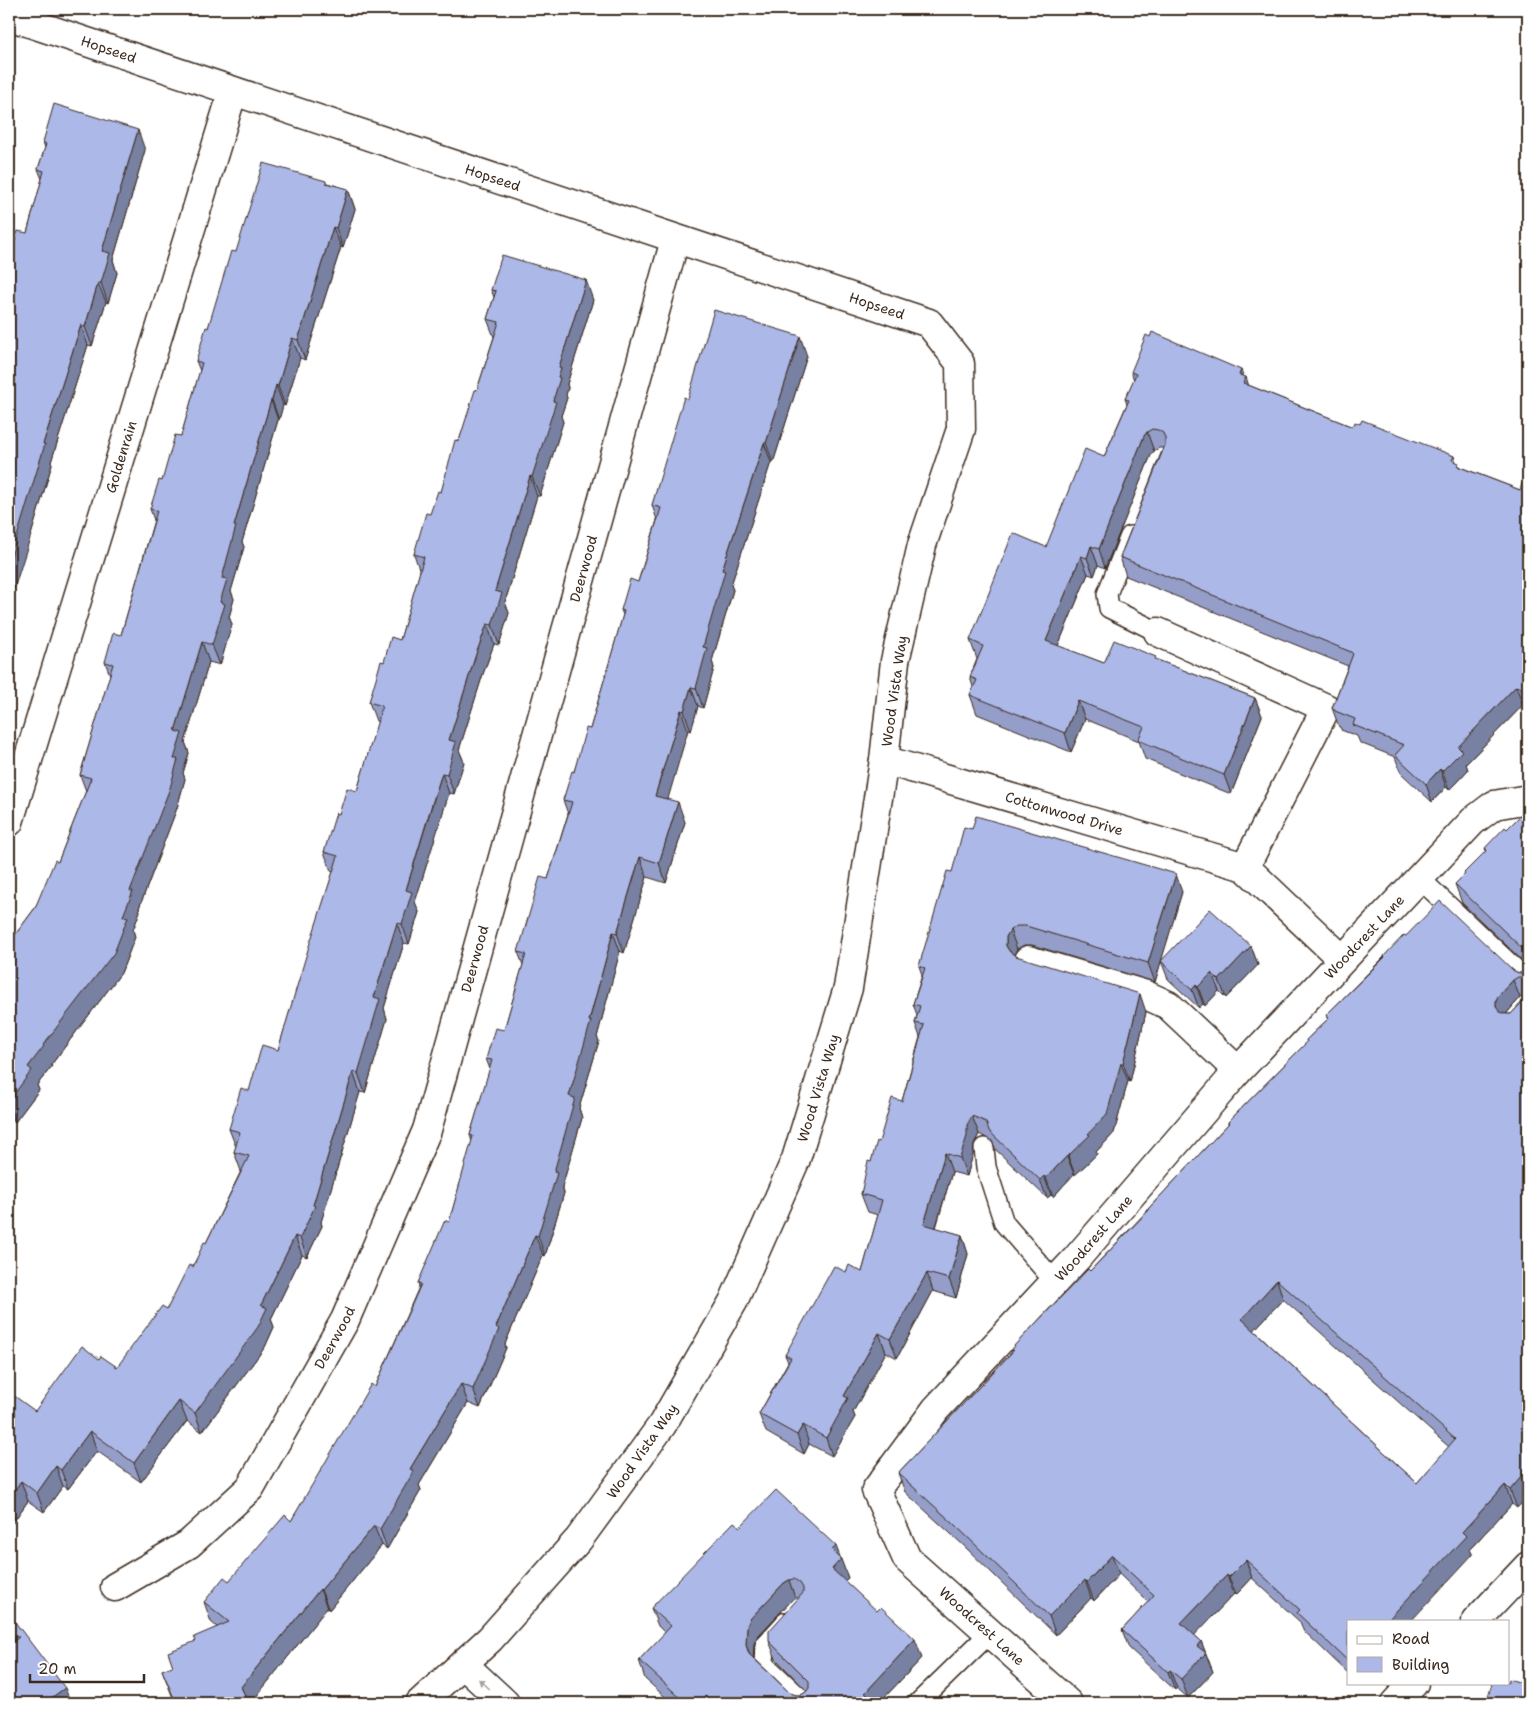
<svg xmlns="http://www.w3.org/2000/svg" width="1537" height="1712" viewBox="0 0 1537 1712" font-family="'Shantell Sans',sans-serif">
<style>
.lines{fill:none;stroke-linecap:round;stroke-linejoin:round}
.service-casing{stroke:#3b2a1e;stroke-width:22}
.minor-casing{stroke:#3b2a1e;stroke-width:31}
.service{stroke:#fff;stroke-width:19}
.minor{stroke:#fff;stroke-width:28}
.wall{fill:#949ec8;stroke:#3b2a1e;fill-rule:evenodd}
.shaded-wall{fill:#7881a2;stroke:#3b2a1e}
.building{fill:#acb8e8;stroke:#3b2a1e;fill-rule:evenodd}
.oneway{fill:#a79f9a}
.labels{text-anchor:middle;stroke-width:4;stroke-linejoin:round;paint-order:stroke}
.street-label{font-size:14px;fill:#3b2a1e;stroke:#fff}
</style>
<rect width="100%" height="100%" fill="#fff"/>
<filter id="ink" filterUnits="userSpaceOnUse"><feTurbulence type="fractalNoise" baseFrequency=".02" numOctaves="2"/><feDisplacementMap in="SourceGraphic" scale="10" xChannelSelector="R" yChannelSelector="G"/><feConvolveMatrix kernelMatrix="1 2 1 2 8 2 1 2 1" color-interpolation-filters="sRGB"/></filter>
<g filter="url(#ink)">
<g class="lines">
<g class="service-casing">
<g id="service">
<path d="M1130 536 1107 594 1109 608 1158 632"/>
<path d="M1419 878 1528 981"/>
<path d="M984 1148 986 1167 1004 1223 1055 1282"/>
<path d="M786 1622 765 1645 764 1664 805 1703"/>
<path d="M918 1703 990 1633"/>
</g>
</g>
<g class="minor-casing">
<g id="minor">
<path id="s1" d="M9 16 929 323 960 363 961 429 922 545 895 661 884 760 848 988 796 1159 733 1302 662 1425 579 1539 490 1639 420 1703"/>
<path d="M1158 632 1326 708 1245 867"/>
<path id="s2" d="M884 760 1245 867 1342 959"/>
<path id="s3" d="M9 822 233 91"/>
<path d="M1028 960 1146 995 1168 1005 1238 1071"/>
<path id="s4" d="M115 1587 189 1544 250 1488 345 1320 427 1130 675 240"/>
<path d="M1476 1621 1528 1566"/>
<path d="M463 1664 505 1703"/>
<path id="s5" d="M1068 1703 907 1559 876 1490 936 1409 1076 1259 1238 1071 1473 821 1494 805 1528 799"/>
<path d="M1395 1703 1414 1683"/>
</g>
</g>
<use href="#service" class="service"/>
<use href="#minor" class="minor"/>
</g>
<g class="wall">
<path d="M43 142 145 150 113 260 117 273 108 303 106 302 92 346 88 345 51 462 52 464 31 535 27 233 42 179 38 169 45 148Z"/>
<path d="M327 183 348 189 355 209 343 248 341 247 305 360 300 358 285 406 283 405 279 420H278L242 542 244 547 231 591 234 599 229 617 232 624 220 665 209 662 185 742 189 753 183 773 185 779 177 808 139 908 140 911 133 930 135 937 121 973 51 1065 52 1066 37 1085 39 1090 15 1122 11 1119 9 1122V943L35 908 58 862 86 791 80 775 110 675 105 662 121 635 154 520 150 509 181 436 200 371 196 361 236 252Z"/>
<path d="M491 290 593 300 567 384 568 388 566 395 567 398 561 416 563 422 540 496H537L505 602 509 613 499 645 494 644 483 674 459 750 464 762 454 794 449 793 439 824 415 902 419 912 409 944 404 943 384 1008 387 1019 365 1093 360 1092 321 1222 322 1226 307 1257 302 1255 271 1319 274 1327 265 1347 202 1432 187 1421 141 1482 97 1451 68 1489 63 1486 44 1512 28 1501 9 1528V1400L35 1411 99 1359 117 1367 167 1309 206 1243 241 1171 234 1152 236 1147 229 1129 249 1091 278 1050 333 872 331 871 324 852 339 814 357 791 378 722 376 721 369 702 384 662 400 640 420 572 414 554 441 492 477 390 494 337 487 319 494 297Z"/>
<path d="M807 356 773 463 771 462 731 585 733 590 712 661 714 668 703 708 698 706 691 731 688 730 667 799 685 822 666 883 647 877 624 953 620 951 597 1037 599 1041 579 1108 582 1118 562 1187 564 1193 545 1256 543 1255 505 1344 506 1348 480 1408 468 1403 419 1485 421 1490 387 1549 382 1545 329 1610 327 1608 251 1703H77H175L162 1670 173 1666 195 1641 217 1627 211 1622 204 1602 229 1581 291 1521 375 1387 419 1287 418 1283 449 1222 472 1142 470 1135 490 1069 486 1059 504 1030 523 965 518 952 548 879 568 814 563 800 590 729 623 615 621 610 638 582 657 520 652 505 688 399Z"/>
<path d="M1131 372 1244 377 1248 385 1353 427 1454 456 1456 462 1460 467 1520 490 1528 468V707L1523 705 1466 764 1468 770 1449 790 1446 787 1432 802 1401 773 1395 757 1360 743 1357 736 1341 730V728L1339 727 1332 708 1348 666 1126 576 1120 557 1163 448H1159L1154 451 1151 455 1105 568 1098 565 1094 576 1088 574 1058 646 1104 663 1157 660 1255 698 1262 716 1231 794 1145 759 1139 741 1085 719 1071 752 977 714 970 695 973 687 970 677 977 659 970 640 1046 547 1104 457 1127 404 1125 399 1134 380Z"/>
<path d="M1528 820V966L1462 903 1455 884 1465 874 1464 873 1486 851 1485 848 1507 829Z"/>
<path d="M952 872 1182 892 1161 960 1251 946 1258 965 1226 998 1219 991 1205 1006 1203 1004 1199 1008 1168 979 1161 961 1155 982 1032 945H1024L1017 949 1014 955 1016 956 1146 1012 1130 1082 1128 1081 1114 1133 1096 1152 1097 1154 1075 1175 1074 1174 1053 1197 1051 1195 1047 1198 996 1150 992 1141 979 1134 974 1144 973 1154 967 1176 952 1172 936 1228 962 1235 968 1254 956 1298 933 1291 897 1358 886 1352 853 1412 855 1417 832 1456 809 1444 804 1454 766 1432 759 1414 788 1362 785 1355 846 1272H862L878 1215 868 1212 861 1194 871 1162 879 1142 902 1101 920 1037 915 1023 917 1015 913 1004 922 975 919 966Z"/>
<path d="M1406 936 1514 971 1519 973H1524L1528 971V995H1525L1520 998 1506 1014H1511L1528 996V1496L1517 1508 1512 1504 1470 1549 1473 1554 1348 1621V1673L1304 1631 1300 1622 1252 1578 1236 1595 1234 1594 1194 1635 1201 1641 1213 1672 1188 1698 1177 1688 1175 1690 1129 1648 1122 1630 1148 1602 1119 1574 1094 1601 1091 1598 1056 1635 962 1544 905 1492 898 1473 1012 1352 1011 1349 1090 1271 1148 1210V1209L1228 1124V1122L1307 1042 1306 1040 1328 1019 1326 1015 1384 957V956ZM1283 1299 1449 1447 1417 1483 1254 1330Z"/>
<path d="M740 1527 840 1558 848 1578 845 1581 922 1658 879 1703H672L645 1679 639 1660 665 1633 658 1626 651 1608ZM795 1598H799L769 1641 776 1659 807 1691 806 1692 801 1695H796L790 1693 753 1657 754 1644 757 1637 791 1601Z"/>
<path d="M9 1614 71 1703H9Z"/>
</g>
<g class="shaded-wall">
<path d="M138 130 145 150 113 260 117 273 108 303 101 283 102 251Z"/>
<path d="M348 189 355 209 343 248 336 228Z"/>
<path d="M333 227 341 247 305 360 298 340Z"/>
<path d="M586 280 593 300 567 384 568 388 566 395 567 398 561 416 563 422 540 496 532 477 553 401 558 377 559 367Z"/>
<path d="M98 283 106 302 92 346 85 327Z"/>
<path d="M81 325 88 345 51 462 52 464 31 535 9 605V563L43 444Z"/>
<path d="M800 336 807 356 773 463 766 443Z"/>
<path d="M292 338 300 358 285 406 278 386Z"/>
<path d="M1241 370 1245 379 1246 377 1252 396 1250 402 1239 375Z"/>
<path d="M276 385 283 405 279 420 272 400Z"/>
<path d="M271 400 278 420 242 542 244 547 231 591 234 599 229 617 232 624 220 665 212 645 220 602 222 578 234 526Z"/>
<path d="M1147 432 1154 451 1151 455 1105 568 1099 549 1144 436Z"/>
<path d="M764 443 771 462 731 585 733 590 712 661 714 668 703 708 696 688 703 647 722 570Z"/>
<path d="M530 476 537 496 505 602 509 613 499 645 492 625 495 591Z"/>
<path d="M1091 546 1098 565 1094 576 1087 558Z"/>
<path d="M1081 556 1088 574 1052 660 1046 641Z"/>
<path d="M9 608 12 616 9 625Z"/>
<path d="M487 624 494 644 483 674 459 750 464 762 454 794 447 774 449 740 476 654Z"/>
<path d="M202 642 209 662 185 742 189 753 183 773 185 779 177 808 139 908 140 911 133 930 135 937 121 973 51 1065 52 1066 37 1085 39 1090 15 1122 9 1106V1101L28 1067 43 1045 123 916 130 891 174 759 175 731Z"/>
<path d="M1516 686 1523 705 1466 764 1468 770 1449 790 1442 771 1458 747Z"/>
<path d="M691 687 698 706 691 731 684 711Z"/>
<path d="M1255 698 1262 716 1231 794 1224 775Z"/>
<path d="M1078 701 1085 719 1071 752 1065 733Z"/>
<path d="M681 710 688 730 663 816 655 796Z"/>
<path d="M1440 769 1446 787 1432 802 1426 784Z"/>
<path d="M442 773 449 793 415 902 419 912 409 944 402 924 406 890Z"/>
<path d="M678 802 685 822 666 883 659 863Z"/>
<path d="M640 857 647 877 624 953 617 933Z"/>
<path d="M1176 874 1182 892 1155 982 1148 963Z"/>
<path d="M397 923 404 943 384 1008 387 1019 365 1093 358 1073 374 997Z"/>
<path d="M1010 930 1017 949 1013 956 1006 946V937Z"/>
<path d="M613 932 620 951 597 1037 599 1041 579 1108 582 1118 562 1187 564 1193 545 1256 538 1236 554 1172 569 1096Z"/>
<path d="M1251 946 1258 965 1226 998 1219 980Z"/>
<path d="M1212 973 1219 991 1205 1006 1198 987Z"/>
<path d="M1513 980 1520 998 1505 1015 1503 1025 1496 1007V1001L1498 996Z"/>
<path d="M1196 985 1203 1004 1199 1008 1192 990Z"/>
<path d="M1140 994 1146 1012 1130 1082 1123 1063Z"/>
<path d="M1121 1063 1128 1081 1114 1133 1096 1152 1097 1154 1075 1175 1068 1156 1088 1134Z"/>
<path d="M353 1072 360 1092 321 1222 322 1226 307 1257 300 1238 313 1205Z"/>
<path d="M9 1114 11 1119 9 1122Z"/>
<path d="M972 1116 979 1134 974 1144 973 1154 967 1176 960 1158 967 1125Z"/>
<path d="M945 1153 952 1172 931 1243 924 1224Z"/>
<path d="M1067 1156 1074 1174 1053 1197 1046 1178Z"/>
<path d="M1044 1176 1051 1195 1047 1198 1040 1180Z"/>
<path d="M535 1235 543 1255 505 1344 506 1348 480 1408 473 1389 496 1327Z"/>
<path d="M962 1235 968 1254 956 1298 949 1279Z"/>
<path d="M295 1236 302 1255 271 1319 274 1327 265 1347 202 1432 195 1413 261 1305Z"/>
<path d="M927 1273 933 1291 897 1358 890 1339Z"/>
<path d="M1277 1280 1283 1299 1248 1337 1242 1319Z"/>
<path d="M879 1333 886 1352 853 1412 855 1417 832 1456 826 1438 844 1396Z"/>
<path d="M461 1384 468 1403 419 1485 421 1490 387 1549 380 1529 410 1469Z"/>
<path d="M179 1401 187 1421 141 1482 134 1463Z"/>
<path d="M803 1425 809 1444 804 1454 797 1435Z"/>
<path d="M90 1431 97 1451 68 1489 61 1470Z"/>
<path d="M56 1466 63 1486 44 1512 37 1493Z"/>
<path d="M1528 1469V1496L1517 1508 1510 1490Z"/>
<path d="M21 1481 28 1501 9 1528V1498Z"/>
<path d="M1505 1485 1512 1504 1470 1549 1473 1554 1411 1621H1387L1462 1532Z"/>
<path d="M374 1526 382 1545 329 1610 321 1590Z"/>
<path d="M836 1546 848 1578 839 1587 832 1569V1550Z"/>
<path d="M1112 1555 1119 1574 1094 1601 1087 1582Z"/>
<path d="M1246 1560 1252 1578 1236 1595 1229 1577Z"/>
<path d="M1227 1575 1234 1594 1188 1642 1181 1623Z"/>
<path d="M789 1580 795 1598 791 1601 757 1637 754 1644 753 1663 746 1645 747 1626 750 1619 784 1583Z"/>
<path d="M1085 1580 1091 1598 1056 1635 1049 1616Z"/>
<path d="M320 1589 327 1608 251 1703H248L241 1687Z"/>
<path d="M915 1639 922 1658 879 1703H869L865 1693Z"/>
<path d="M1201 1641 1213 1672 1188 1698 1181 1679 1197 1646Z"/>
<path d="M1170 1670 1177 1688 1175 1690 1168 1672Z"/>
<path d="M65 1688 71 1703H44Z"/>
</g>
<g class="building">
<path d="M54 104 138 130 102 251 110 253 101 283H98L85 327 81 325 43 444H45L9 563V261L18 231 27 233 44 171 38 169 46 144 43 142Z"/>
<path d="M263 163 326 181V183L348 189 336 228 333 227 298 340 292 338 278 386 276 385 272 400H271L234 526H236L222 578 227 579 220 602 225 604 212 645 202 642 175 731 182 733 174 759H178L170 788 130 891H133L123 916 128 917 114 953 43 1045 44 1046 28 1067 32 1070 9 1101V943L35 908 55 860 58 862 91 778 80 775 113 664 105 662 113 633 121 635 157 511 150 509 159 480 162 481 175 435 181 436 202 363 196 361 206 327 208 328 231 251 236 252Z"/>
<path d="M502 255 586 280 559 367 561 368 558 377 560 378 553 401 556 402 532 477 530 476 495 591 502 593 492 625 487 624 476 654 449 740 456 742 447 774 442 773 432 804 406 890 412 892 402 924 397 923 374 997 380 999 358 1073 353 1072 313 1205 315 1206 300 1238 295 1236 261 1305 267 1308 258 1327 195 1413 179 1401 134 1463 90 1431 61 1470 56 1466 37 1493 21 1481 9 1498V1400L13 1395 35 1411 82 1346 99 1359 101 1356 117 1367 162 1306 167 1309 189 1265 193 1267 204 1242 206 1243 249 1156 234 1152 240 1132 229 1129 241 1088 249 1091 262 1045 278 1050 309 946 338 856 324 852 336 813 339 814 347 788 357 791 382 706 369 702 381 661 384 662 391 637 400 640 424 557 414 554 426 513 430 514 438 491 441 492 455 440 459 441 475 390H477L499 322 487 319 496 291 491 290Z"/>
<path d="M714 310 800 336 766 443H764L722 570 725 571 703 647 707 648 696 688 691 687 684 711 681 710 655 796 678 802 659 863 640 857 617 933 613 932 589 1021H591L569 1096 575 1098 554 1172 557 1173 538 1236 535 1235 496 1327 499 1329 473 1389 461 1384 410 1469 414 1471 380 1529 374 1526 321 1590 320 1589 241 1687 248 1702 246 1703H77V1701L176 1703 162 1670 173 1666 168 1652 196 1641 194 1637 229 1622 204 1602 224 1577 229 1581 285 1515 291 1521 371 1384 375 1387 421 1284 418 1283 445 1220 449 1222 473 1136 470 1135 492 1060 486 1059 495 1028 504 1030 526 954 518 952 540 877 548 879 572 802 563 800 572 771 574 772 586 728 590 729 624 611 621 610 630 579 638 582 661 508 652 505 684 397 688 399Z"/>
<path d="M1152 332 1241 370 1239 375 1246 377 1243 383 1353 427 1355 422 1360 424 1362 420 1454 456 1452 460 1459 463 1457 466 1520 490 1528 468V691L1516 686 1458 747 1462 751 1442 771 1440 769 1426 784 1395 755 1404 745 1353 725 1355 719 1335 711V710L1332 708 1353 654 1351 652 1120 557 1165 445V438L1163 433 1158 430 1152 429 1147 432 1144 436 1099 549 1091 546 1087 558 1081 556 1046 641 1104 663 1114 640 1156 657 1155 659 1255 698 1224 775 1138 740 1144 727 1078 701 1065 733 970 695 977 680 970 677 983 646 970 640 1013 533 1046 547 1085 449 1104 457 1129 400 1125 399 1136 374 1131 372 1146 335 1150 337Z"/>
<path d="M1522 814 1528 820V954L1455 884 1465 874 1464 873 1487 850 1485 848 1505 827 1507 829Z"/>
<path d="M976 816 1176 874 1148 963 1026 926H1017L1010 930 1006 937V946L1010 952 1016 956 1140 994 1123 1063H1121L1107 1114 1088 1134 1090 1135 1068 1156H1067L1046 1178 1044 1176 1040 1180 989 1131 986 1122 972 1116 967 1125V1136L960 1158 945 1153 924 1224 962 1235 949 1279 927 1273 890 1339 879 1333 844 1396 848 1398 826 1438 803 1425 797 1435 759 1414 791 1358 785 1355 834 1266 846 1272 849 1265 862 1272 882 1200 861 1194 868 1161 871 1162 877 1141 879 1142 892 1098 902 1101 924 1025 915 1023 920 1006 913 1004 925 968 919 966 947 871 952 872 964 827 972 829Z"/>
<path d="M1440 901 1514 971 1519 973H1524L1528 971V979L1524 977H1518L1513 980 1498 996 1496 1001V1007L1500 1012 1506 1014H1511L1528 996V1469L1510 1490 1505 1485 1462 1532 1466 1536 1387 1621H1348V1661L1297 1613 1300 1610 1246 1560 1229 1577 1227 1575 1181 1623 1201 1641 1197 1646 1206 1653 1181 1679 1170 1670 1168 1672 1122 1630 1154 1595 1112 1555 1087 1582 1085 1580 1049 1616 955 1525 898 1473 1013 1351 1011 1349 1060 1298 1088 1269 1090 1271 1149 1210 1148 1209 1229 1123 1228 1122 1307 1042 1306 1040 1329 1018 1326 1015 1385 957 1384 956 1404 935 1406 936ZM1277 1280 1455 1439 1417 1483 1242 1319Z"/>
<path d="M1210 909 1251 946 1219 980 1212 973 1198 987 1196 985 1192 990 1161 961Z"/>
<path d="M776 1490 836 1546 832 1550 841 1559 832 1569 877 1611 881 1607 915 1639 865 1693 878 1703H686L639 1660 671 1626 651 1608 734 1522 740 1527ZM794 1579 800 1583 803 1588V1593L769 1631V1641L809 1681V1688L806 1692 801 1695H796L790 1693 749 1654 746 1645 747 1626 750 1619 784 1583 789 1580Z"/>
<path d="M9 1614 65 1688 44 1703H9V1645L19 1637 9 1636Z"/>
<path d="M1509 1679 1528 1685V1703H1486L1492 1683H1508Z"/>
</g>
<defs><path id="oneway-solid" d="M-6-.8H1V-3.2L6.5 0L1 3.2V.8H-6Z" transform="scale(1.25)"/></defs>
<use class="oneway" href="#oneway-solid" transform="translate(484 1684) rotate(-137)"/>
</g>
<g class="labels">
<g class="street-label">
<text dy="5" stroke="none"><textPath href="#s1" startOffset="105">Hopseed</textPath></text>
<text dy="5" stroke="none"><textPath href="#s1" startOffset="510">Hopseed</textPath></text>
<text dy="5" stroke="none"><textPath href="#s1" startOffset="915">Hopseed</textPath></text>
<text dy="5" stroke="none"><textPath href="#s3" startOffset="382">Goldenrain</textPath></text>
<text dy="5" stroke="none"><textPath href="#s4" startOffset="1151">Deerwood</textPath></text>
<text transform="translate(894 691) rotate(-82)" y="5">Wood Vista Way</text>
<text dy="5" stroke="none"><textPath href="#s2" startOffset="188">Cottonwood Drive</textPath></text>
<text dy="5" stroke="none"><textPath href="#s5" startOffset="1030">Woodcrest Lane</textPath></text>
<text dy="5" stroke="none"><textPath href="#s4" startOffset="746">Deerwood</textPath></text>
<text transform="translate(818 1088) rotate(-73)" y="5">Wood Vista Way</text>
<text dy="5" stroke="none"><textPath href="#s5" startOffset="625">Woodcrest Lane</textPath></text>
<text dy="5" stroke="none"><textPath href="#s4" startOffset="341">Deerwood</textPath></text>
<text transform="translate(642 1451) rotate(-55)" y="5">Wood Vista Way</text>
<text transform="translate(982 1626) rotate(42)" y="5">Woodcrest Lane</text>
</g>
</g>
<rect width="1537" height="1712" fill="none" stroke="#fff" stroke-width="30"/>
<rect x="15" y="15" width="1507" height="1682" fill="none" stroke="#3b2a1e" stroke-width="2" filter="url(#ink)"/>
<rect x="1347" y="1620" width="162" height="65" fill="#ffffff" stroke="#b1aaa5"/>
<rect x="1357" y="1636" width="25" height="8" fill="#ffffff" stroke="#b1aaa5"/>
<text x="1392" y="1644" font-size="15" fill="#3b2a1e">Road</text>
<rect x="1357" y="1657" width="25" height="15" fill="#acb8e8" stroke="#b1aaa5"/>
<text x="1392" y="1670" font-size="15" fill="#3b2a1e">Building</text>
<path d="M30 1674v8h114v-8" fill="none" stroke="#3b2a1e" stroke-width="2.5"/>
<text x="38" y="1674" font-size="15" fill="#3b2a1e" stroke="#ffffff" stroke-width="4" paint-order="stroke">20 m</text>
</svg>
